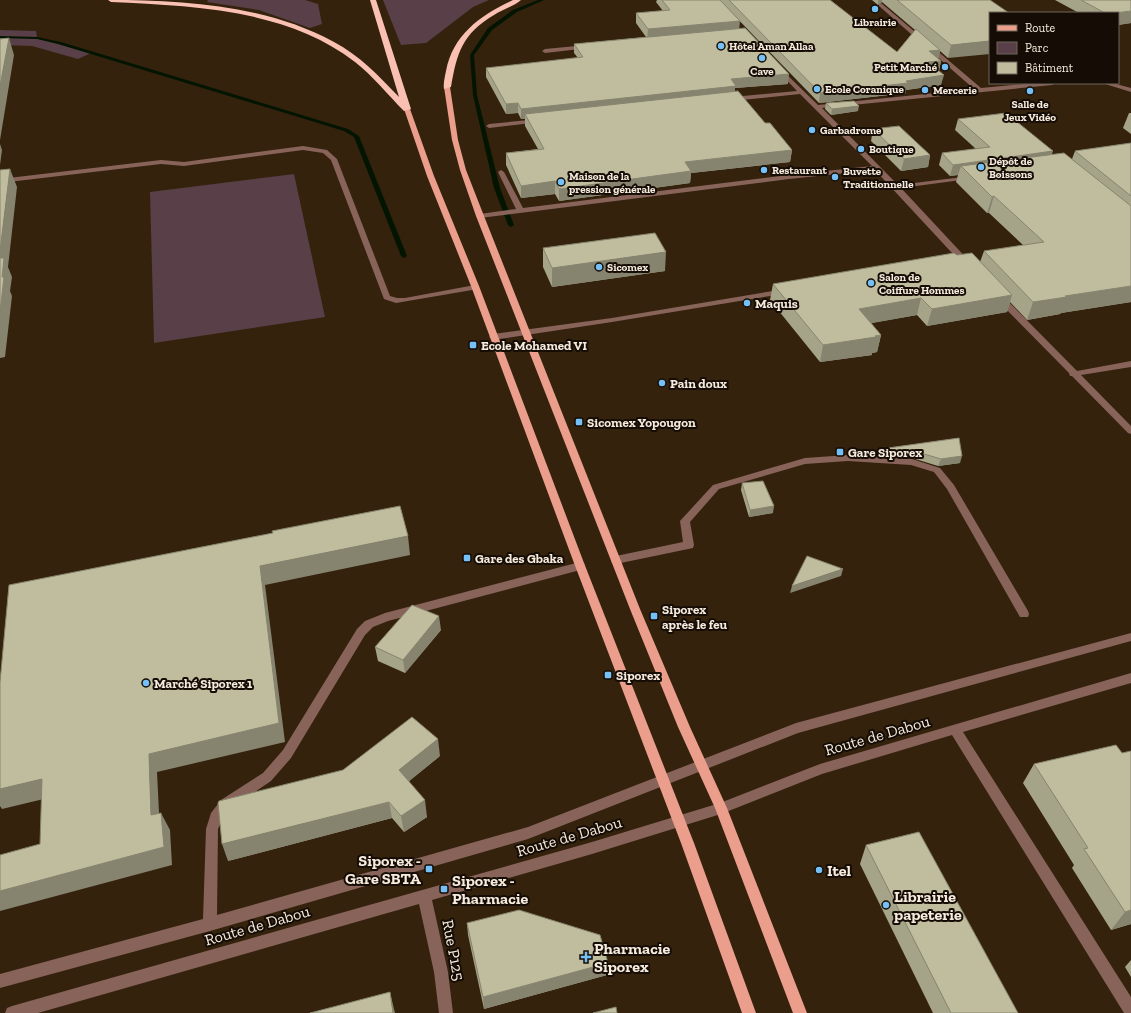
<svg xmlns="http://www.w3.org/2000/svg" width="1131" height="1013" viewBox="0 0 1131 1013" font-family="'Zilla Slab',serif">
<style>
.green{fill:#593f47}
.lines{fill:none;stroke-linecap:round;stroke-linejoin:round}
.stream{fill:#031500;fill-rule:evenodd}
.minor{fill:#886359;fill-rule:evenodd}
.major{fill:#eb9e8b;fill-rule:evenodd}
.highway{fill:#fac1b3;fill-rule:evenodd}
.wall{fill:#a5a388}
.shaded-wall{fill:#86846f}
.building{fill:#c0bd9e;stroke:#86846f}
.poi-dot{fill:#75c0f6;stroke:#150d05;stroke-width:1.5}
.labels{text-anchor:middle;stroke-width:4;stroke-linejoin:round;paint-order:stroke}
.far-poi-label{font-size:11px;font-weight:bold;fill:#f7ebde;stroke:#150d05;text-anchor:start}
.poi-label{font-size:13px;font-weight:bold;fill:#f7ebde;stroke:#150d05;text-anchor:start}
.near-street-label{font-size:16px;fill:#f7ebde;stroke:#150d05}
.near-poi-label{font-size:16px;font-weight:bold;fill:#f7ebde;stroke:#150d05;text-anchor:start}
</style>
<rect width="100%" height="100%" fill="#34220d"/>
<g class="green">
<path d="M208 0H305L318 4 322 24 310 28 259 10 207 2Z"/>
<path d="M383 0H489L473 7 426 43 401 45Z"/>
<path d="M0 30 36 31 37 38 91 53 78 59 32 46 0 45Z"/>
<path d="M294 174 325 317 154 343 150 192Z"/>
</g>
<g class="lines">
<g class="stream">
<path d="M538 0H544L517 12 492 30 474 55 477 95 500 188 514 225 511 227 508 225 494 188 473 95 470 55 488 28 513 10Z"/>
<path d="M0 36 37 37 61 42 348 129 359 136 407 256 404 258 401 256 354 137 344 131 58 44 37 39 0 38Z"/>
</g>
<g class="minor">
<path d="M881 3 981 88 1034 83H1055L1052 85 822 108 898 185 971 176 972 177 969 179 901 188 971 263V267H965L875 170 789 179 480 218 476 216 480 214 516 209 498 172 501 170 504 172 523 208 789 175 872 166 800 94 732 101 729 99 732 97 797 91 777 70V68L779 67 818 105 974 89 879 6V4Z"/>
<path d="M587 45 589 46V48L545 53 542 51 545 49Z"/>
<path d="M1102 83H1112L1131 88V92Z"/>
<path d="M539 119 541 120V122L489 128 486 126 489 124Z"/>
<path d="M303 146 327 150 337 159 390 296 397 298H405L475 285H478V289L396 303 384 299 331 160 323 153 303 150 184 166 161 164 0 183V179L161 160 184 162Z"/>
<path d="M785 289 789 291 788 293 612 322 493 340 489 337 493 334 612 318Z"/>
<path d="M997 296H1003L1077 371 1131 361V367L1081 375 1131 426V434L1128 433 1072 376H1070L1069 373 997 300Z"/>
<path d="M848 455 912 459 940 468 954 485 1028 611 1029 614 1028 617H1020L947 489 934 472 911 465 848 461 805 464 719 489 690 522 694 545 693 548 616 564 612 563 611 560 612 557 616 556 683 542 680 521 713 485 805 458Z"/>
<path d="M580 562 584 563 585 566 584 569 388 621 373 627 365 635 291 758 271 781 231 808 222 820 218 829 217 915 528 827 796 723 1131 633V641L798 733 528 839 210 931 0 988V974L203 919 206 829 211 813 221 800 263 773 283 750 357 629 365 621 385 613Z"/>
<path d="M1131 673V683L963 732 1131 997V1013H1124L952 735 822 774 721 814 592 854 432 900 448 972 453 1013H439L434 972 419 904 38 1013H5L7 1008 12 1006 592 842 720 803 820 764Z"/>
</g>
<g class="major">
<path d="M447 85 450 87 458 140 466 170 484 216 640 609 690 727 727 808 807 1013H793L715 808 678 727 630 609 476 216 460 170 452 140 444 87Z"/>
<path d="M407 107 410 109 434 176 479 286 584 563 694 843 756 1013H742L681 843 574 563 471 286 427 176 404 109Z"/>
</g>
<g class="highway">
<path d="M108 0C183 0 266 5 334 42 359 55 379 76 399 97L370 0H376L411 109 404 111C388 95 373 76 355 62 287 9 193 6 111 2Z"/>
<path d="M513 0H521C514 6 502 10 494 15 462 34 457 53 451 87L444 89C443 84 445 76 446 71 453 34 481 15 513 0Z"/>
</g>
</g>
<g class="wall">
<path d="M657 0H830L897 52 915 30 882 2 878 5 872 0H990L948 58 940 51 938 59 941 61 939 71 941 85 906 90V93L819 103 731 12 739 28 788 84 735 88V91L765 123 792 150 790 162 691 173 690 183 559 201 555 194 521 198 506 165V153L538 149 525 126V119H521L518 113 506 114 486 77V68L578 58 574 53V44L646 37 636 23V13L663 11 656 2Z"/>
<path d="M1055 0H1131V23L1118 25V13H1079Z"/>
<path d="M826 103 858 111 831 115 825 109Z"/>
<path d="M1129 113H1131V134L1123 128Z"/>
<path d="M958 119 1052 154 1072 159 1075 151 1131 143V302L1061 313 1060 314 1027 320 1010 302 1007 312 927 326 917 315 871 323 881 335 877 352 872 353V355L820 362 770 300 773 284 957 255 980 262 984 251 1023 245 989 213H987L956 182 958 175 950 176 939 165 942 153 976 149 955 130Z"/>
<path d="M873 129 930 155 928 167 901 171 871 141Z"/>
<path d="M543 248 665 271 552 287 543 267Z"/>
<path d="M959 438 960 463 938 466 912 458 879 455 881 449Z"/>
<path d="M742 483 773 513 749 517 741 490Z"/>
<path d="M441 630 405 673 378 661 375 647Z"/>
<path d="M1116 745 1131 924 1111 930 1072 868 1074 865 1023 783 1034 764Z"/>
<path d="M440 756 409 781 427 817 404 832 392 818 228 861Z"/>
<path d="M866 845 1018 1013H933L860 864Z"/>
<path d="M467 923 607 975 484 1009 468 935Z"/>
<path d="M1131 960V977L1125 967Z"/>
</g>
<g class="shaded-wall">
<path d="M878 0H882V2L878 5Z"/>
<path d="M1131 11V23L1118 25V13Z"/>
<path d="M740 21 739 31 647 39 648 29Z"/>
<path d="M9 38 14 55 0 140V86Z"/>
<path d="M990 41V54L948 58 951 45Z"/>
<path d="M940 50 938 59 929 51Z"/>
<path d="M941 61 939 71 928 62Z"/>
<path d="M789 74 788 84 735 88V95L525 114V119H521V109L731 79Z"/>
<path d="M944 75 941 85 906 90V93L819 103 820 93Z"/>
<path d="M518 103V113L506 114V104Z"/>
<path d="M859 106 858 111 831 115 832 109Z"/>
<path d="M0 144 2 150 0 165Z"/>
<path d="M792 150 790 162 691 173 690 183 559 201V189L685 162Z"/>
<path d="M1053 151 1049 163 961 166 958 175 950 176 953 165Z"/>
<path d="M930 155 928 167 901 171 904 159Z"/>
<path d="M10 169 17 187 8 267 12 277 10 291 12 296 5 357 0 358V312L2 277 0 261V251Z"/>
<path d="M555 181V194L521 198V186Z"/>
<path d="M994 196 989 213H987L992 197Z"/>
<path d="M666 252 665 271 552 287V268Z"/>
<path d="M1131 286V302L1061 313 1060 314 1027 320 1033 302 1065 296Z"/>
<path d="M1012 295 1007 312 927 326 932 309Z"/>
<path d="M921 298 917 315 856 326 859 309Z"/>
<path d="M881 335 877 352 872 353V355L820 362 823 345Z"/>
<path d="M962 456 960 463 938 466 941 459Z"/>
<path d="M774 506 773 513 749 517 750 510Z"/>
<path d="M408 536 410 555 265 585 285 742 157 772 160 833 151 815 149 754 260 566Z"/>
<path d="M843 569 841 576 790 593 792 586Z"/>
<path d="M439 616 441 630 405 673 403 660Z"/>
<path d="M438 739 440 756 402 787 399 770Z"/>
<path d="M42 779 52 797 2 809 0 806V789Z"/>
<path d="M425 800 427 817 404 832 401 816Z"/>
<path d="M389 802 392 818 228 861 222 844Z"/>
<path d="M161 813 170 830 172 865 0 911V891Z"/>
<path d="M1131 910V924L1111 930 1125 912Z"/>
<path d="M608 963 607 975 484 1009 483 997Z"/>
<path d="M390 992 394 1009 395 1013H393Z"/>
</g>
<g class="building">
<path d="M662 0H720L740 21 648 29 636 13 670 10Z"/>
<path d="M729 0H830L897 52 916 29 940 50 929 51 941 61 928 62 944 75 906 81 908 83 820 93Z"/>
<path d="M897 0H990L1009 13H990V41L951 45Z"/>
<path d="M1081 0H1131V11L1115 13H1105Z"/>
<path d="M745 28 789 74 731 79 736 86 521 109 518 103 506 104 486 68 583 57 574 44Z"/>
<path d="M9 38 0 86V39Z"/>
<path d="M738 91 765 123H770L792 150 685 162 691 171 559 189 555 181 521 186 506 153 544 149 525 114Z"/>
<path d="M854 101 859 106 832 109 826 103Z"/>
<path d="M1006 113 1053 151 953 165 942 153 990 147 958 119Z"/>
<path d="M899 126 930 155 904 159 873 129Z"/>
<path d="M1131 143V196L1075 151Z"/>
<path d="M1064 153 1131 206V286L1065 296 1067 297 1033 302 984 251 1044 242 994 196 992 197 961 166Z"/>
<path d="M10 169 0 251V170Z"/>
<path d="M655 233 666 252 552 268 543 248Z"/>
<path d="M954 253 957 255 972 253 1012 295 932 309 921 298 859 309 881 335 875 336 876 337 823 345 773 284Z"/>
<path d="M0 258H4L2 277H4L0 312Z"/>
<path d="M959 438 962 456 941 459 914 451 881 449Z"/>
<path d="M763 481 774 506 750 510 742 483Z"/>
<path d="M400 506 408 536 260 566 279 723 149 754 151 815 161 813 164 847 0 891V855L40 844 42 779 0 789V682L9 585 273 533 272 531Z"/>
<path d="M807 556 843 569 792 586Z"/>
<path d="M412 605 439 616 403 660 375 647Z"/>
<path d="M412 717 438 739 399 770 425 800 401 816 389 802 222 844 218 803 219 801 343 770Z"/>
<path d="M1116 745 1122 753 1131 751V910L1125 912 1084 849 1088 848 1034 764Z"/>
<path d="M919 832 1018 1013H951L866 845Z"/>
<path d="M519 910 600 935 608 963 483 997 467 923Z"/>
<path d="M390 992 393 1013H310Z"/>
<path d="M616 1007 617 1013H593Z"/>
</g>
<g class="poi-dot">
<circle cx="875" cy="9" r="4"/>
<circle cx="721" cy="46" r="4"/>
<circle cx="762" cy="58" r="4"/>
<circle cx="945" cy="67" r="4"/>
<circle cx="817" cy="89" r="4"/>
<circle cx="925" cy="90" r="4"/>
<circle cx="1030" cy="91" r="4"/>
<circle cx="812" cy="130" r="4"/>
<circle cx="861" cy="149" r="4"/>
<circle cx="981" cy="167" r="4"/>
<circle cx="764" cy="170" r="4"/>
<circle cx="835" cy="177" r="4"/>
<circle cx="561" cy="182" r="4"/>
<circle cx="599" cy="267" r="4"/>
<circle cx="871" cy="283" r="4"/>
<circle cx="747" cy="303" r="4"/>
<rect x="469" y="341" width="8" height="8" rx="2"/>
<circle cx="662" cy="383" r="4"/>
<rect x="575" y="418" width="8" height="8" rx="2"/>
<rect x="836" y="448" width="8" height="8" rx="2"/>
<rect x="463" y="554" width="8" height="8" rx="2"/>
<rect x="650" y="612" width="8" height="8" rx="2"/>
<rect x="604" y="671" width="8" height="8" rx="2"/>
<circle cx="146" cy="683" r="4"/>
<rect x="425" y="865" width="8" height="8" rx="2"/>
<circle cx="819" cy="870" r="4"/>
<rect x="440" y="885" width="8" height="8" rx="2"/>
<circle cx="886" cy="905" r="4"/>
<path d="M584 951h4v4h4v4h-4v4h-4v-4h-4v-4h4z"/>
</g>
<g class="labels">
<g class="far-poi-label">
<text x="875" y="26" text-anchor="middle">Librairie</text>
<text x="729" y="50">Hôtel Aman Allaa</text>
<text x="937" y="71" text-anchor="end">Petit Marché</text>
<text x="762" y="75" text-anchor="middle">Cave</text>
<text x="825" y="93">Ecole Coranique</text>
<text x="933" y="94">Mercerie</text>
<text x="1030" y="108" text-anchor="middle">Salle de<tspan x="1030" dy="13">Jeux Vidéo</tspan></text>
<text x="820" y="134">Garbadrome</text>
<text x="869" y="153">Boutique</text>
<text x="989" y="165">Dépôt de<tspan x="989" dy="13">Boissons</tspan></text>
<text x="772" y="174">Restaurant</text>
<text x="843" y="175">Buvette<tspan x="843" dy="13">Traditionnelle</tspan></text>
<text x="569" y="180">Maison de la<tspan x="569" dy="13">pression générale</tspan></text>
<text x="607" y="271">Sicomex</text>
<text x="879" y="281">Salon de<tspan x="879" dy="13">Coiffure Hommes</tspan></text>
</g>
<g class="poi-label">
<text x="755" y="308">Maquis</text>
<text x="481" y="350">Ecole Mohamed VI</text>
<text x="670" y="388">Pain doux</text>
<text x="587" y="427">Sicomex Yopougon</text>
<text x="848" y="457">Gare Siporex</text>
<text x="475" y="563">Gare des Gbaka</text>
<text x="662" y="614">Siporex<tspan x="662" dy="15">après le feu</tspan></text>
<text x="616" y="680">Siporex</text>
<text x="154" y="688">Marché Siporex 1</text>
</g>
<g class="near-street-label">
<text transform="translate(877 735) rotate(-16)" y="6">Route de Dabou</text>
<text transform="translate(569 836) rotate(-16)" y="6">Route de Dabou</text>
<text transform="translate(257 925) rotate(-16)" y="6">Route de Dabou</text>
<text transform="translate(454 950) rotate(79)" y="6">Rue P125</text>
</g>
<g class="near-poi-label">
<text x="421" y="866" text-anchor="end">Siporex -<tspan x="421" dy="18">Gare SBTA</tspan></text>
<text x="827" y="876">Itel</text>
<text x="452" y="886">Siporex -<tspan x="452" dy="18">Pharmacie</tspan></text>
<text x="894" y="902">Librairie<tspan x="894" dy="18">papeterie</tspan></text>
<text x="594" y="954">Pharmacie<tspan x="594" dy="18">Siporex</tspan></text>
</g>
</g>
<rect x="989" y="12" width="130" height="72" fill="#150d05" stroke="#6f665c"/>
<rect x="997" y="25" width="20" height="6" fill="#eb9e8b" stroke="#6f665c"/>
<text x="1025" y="32" font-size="12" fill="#f7ebde">Route</text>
<rect x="997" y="42" width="20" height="12" fill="#593f47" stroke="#6f665c"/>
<text x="1025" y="52" font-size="12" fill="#f7ebde">Parc</text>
<rect x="997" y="62" width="20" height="12" fill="#c0bd9e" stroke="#6f665c"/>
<text x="1025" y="72" font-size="12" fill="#f7ebde">Bâtiment</text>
</svg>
